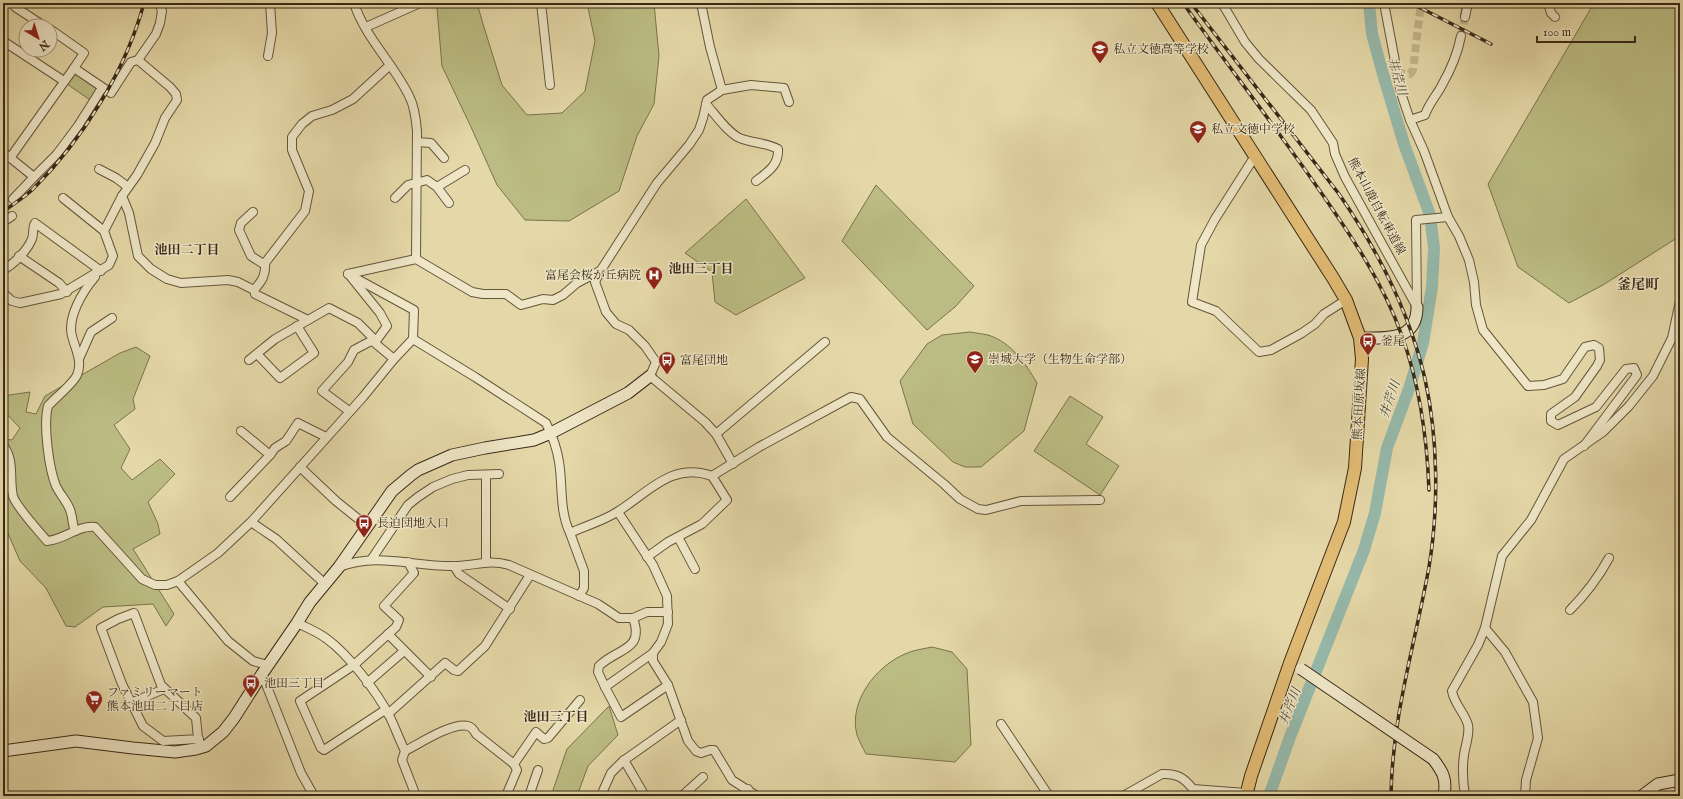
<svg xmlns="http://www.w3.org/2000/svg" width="1683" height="799" viewBox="0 0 1683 799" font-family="'IM FELL English','Noto Serif JP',serif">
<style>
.green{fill:#bbbc83;stroke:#7a724d}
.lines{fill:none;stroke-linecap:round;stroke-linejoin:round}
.stream{stroke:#717f70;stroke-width:2}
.river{stroke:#96b9ab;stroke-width:12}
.street-tunnel{stroke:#c3b58b;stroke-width:8;stroke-dasharray:8 4;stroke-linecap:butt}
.street-casing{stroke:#64553b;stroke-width:10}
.secondary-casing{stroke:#392917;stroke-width:13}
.primary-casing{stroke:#392917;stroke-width:14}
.street{stroke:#eee6c6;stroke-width:8}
.secondary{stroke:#eee6c6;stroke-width:11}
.primary{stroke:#e2bc74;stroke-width:12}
.rail-casing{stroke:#392917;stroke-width:3.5}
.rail{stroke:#eee6c6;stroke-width:2;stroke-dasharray:6;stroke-linecap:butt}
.secondary-bridge-casing{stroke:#392917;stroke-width:13;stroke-linecap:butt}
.secondary-bridge{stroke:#eee6c6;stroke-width:11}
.labels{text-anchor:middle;stroke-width:3;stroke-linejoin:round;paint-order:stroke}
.poi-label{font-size:12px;fill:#392917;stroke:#eee6c6;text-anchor:start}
.street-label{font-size:12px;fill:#392917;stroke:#eee6c6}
.water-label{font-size:13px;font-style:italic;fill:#504d3c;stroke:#eee6c6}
.neighbourhood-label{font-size:13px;font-weight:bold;fill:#392917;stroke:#eee6c6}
.quarter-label{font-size:14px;font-weight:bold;fill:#392917;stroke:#eee6c6}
</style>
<rect width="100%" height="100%" fill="#e5d8a8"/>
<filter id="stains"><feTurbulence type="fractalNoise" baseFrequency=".005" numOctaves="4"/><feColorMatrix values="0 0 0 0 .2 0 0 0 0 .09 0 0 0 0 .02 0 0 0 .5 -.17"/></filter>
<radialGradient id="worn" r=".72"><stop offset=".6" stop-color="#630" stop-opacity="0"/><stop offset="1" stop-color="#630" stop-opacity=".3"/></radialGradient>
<g class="green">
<path d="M439 3H477L483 24 502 85 527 115 562 113 585 91 595 41 587 3H654L659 56 654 104 637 136 619 191 569 221 525 220 497 185 471 127 442 66 437 8Z"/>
<path d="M1594 3H1680V236L1603 285 1569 303 1518 267 1488 184Z"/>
<path d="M74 73 97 89 90 100 67 84Z"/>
<path d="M876 185 974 286 955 307 927 330 842 241Z"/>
<path d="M746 199 805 278 736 315 715 302 712 272 685 253Z"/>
<path d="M970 332C976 333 983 334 988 335 1011 342 1026 364 1037 383L1024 431 981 467H965L953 462 913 424 900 381 927 344 942 335Z"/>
<path d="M136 347 150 356 133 399 135 409 114 425 130 449 121 468 132 480 160 459 175 474 148 502 158 524 160 534 133 549 174 614 166 626 153 604 103 607 75 627 66 626 46 588 20 561 3 522V439L12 440 20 428 3 410V396L30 392 26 412 36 414 45 396 120 353Z"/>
<path d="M1070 396 1103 417 1086 444 1119 466 1100 495 1034 451Z"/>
<path d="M932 647 952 652 967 669 971 745 955 762 866 754C863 748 859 741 857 735 848 702 876 666 905 654 913 650 923 649 932 647Z"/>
<path d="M609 706 618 735 588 766 577 796H551L567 749Z"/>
</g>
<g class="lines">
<path class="stream" d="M1461 15 1463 6"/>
<path class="river" d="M1269 796 1290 737 1364 550 1375 513 1387 448 1409 389 1423 343 1432 287 1434 248 1430 215 1404 144 1383 74 1372 34 1369 3"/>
<g class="street-tunnel">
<path d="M1461 36 1465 17"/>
<path d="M1397 73 1410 74 1413 70 1421 3"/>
</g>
<g class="street-casing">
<g id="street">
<path d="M354 3C365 38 395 65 410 98 415 108 416 120 417 131L416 259"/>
<path d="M541 3 550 85"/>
<path d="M701 3 710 47 722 90"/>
<path d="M1222 3 1245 42 1259 59 1311 110 1333 143 1335 154 1345 177 1417 307"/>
<path d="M1384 3 1401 93 1410 120 1424 151 1448 217 1459 236 1469 260 1474 282 1476 305 1483 330 1528 386 1544 385 1563 379 1585 347 1594 345 1599 348 1600 360 1597 366 1575 397 1551 414V421L1558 425 1596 407 1626 369 1634 368 1637 375 1584 446"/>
<path d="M1548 3 1551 13 1555 17"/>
<path d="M15 7 44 26"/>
<path d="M1465 17 1468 3"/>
<path d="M366 27 420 3"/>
<path d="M50 29 84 53 74 68"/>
<path d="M3 41 64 81"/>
<path d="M268 56 272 33 270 3"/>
<path d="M706 104C715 114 729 135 742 139 754 143 766 143 778 149 779 165 768 172 756 181"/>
<path d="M1410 120 1425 115C1429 103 1437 95 1442 85 1450 71 1458 52 1461 36"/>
<path d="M417 142 431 143 444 158"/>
<path d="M3 152 34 177 57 154 78 126 102 88"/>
<path d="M1255 156 1215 219 1201 245 1192 302 1216 311 1259 352 1271 350 1302 333 1315 324 1324 314 1346 300"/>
<path d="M10 158 74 68 111 93 131 62 138 60 156 34 160 23 162 11 159 3"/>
<path d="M99 169 116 178 128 187"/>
<path d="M437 187 465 170"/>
<path d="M122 196 129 213 138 256 151 269 167 279 181 283 228 280 238 282 254 290 255 294 308 320"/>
<path d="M63 198 104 231"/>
<path d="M395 198 408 185 427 180 437 187 449 203"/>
<path d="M13 199 34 177"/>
<path d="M253 212 241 223 239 230 251 256 265 265"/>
<path d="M3 222 12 216"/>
<path d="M19 256 59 283 67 292"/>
<path d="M3 270C14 264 27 251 32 239 34 234 32 228 35 223L101 271"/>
<path d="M348 274 416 259 472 292 483 294H506L521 305 543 299 553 300 563 295 577 283 600 271"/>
<path d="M254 290C262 281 266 275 265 263L305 211 309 191 292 150V137L302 124 312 116 332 110 353 99 390 65"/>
<path d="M3 293 12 301 20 303 61 294 109 265 113 256 104 231 122 196 137 175 155 143 165 118 177 100 176 94 170 87 138 60"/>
<path d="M1417 306 1416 220 1448 217"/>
<path d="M413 339 475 377 546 423C552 435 557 448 559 462 563 485 559 510 570 533 585 526 603 521 617 512 648 493 672 461 712 476"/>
<path d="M257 354 280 378 314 353 297 326"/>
<path d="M79 359 91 332 112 318"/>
<path d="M249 360 275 339 329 308 358 323 376 341 387 326 380 313 351 277"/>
<path d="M349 411 322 391 348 362 354 350 369 342 376 341V344L394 359"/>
<path d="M716 434 825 342"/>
<path d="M3 445C15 460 9 479 13 496 16 507 39 531 47 541 64 540 78 525 95 527L142 579 155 585H167L178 581 218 553 251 522 363 397 394 359 413 339 414 310 348 274"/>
<path d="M270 455 275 448 286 441 298 423 326 437"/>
<path d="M733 464 716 434 705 422 650 376 656 362 645 346 629 330 616 324 606 312 595 282 601 270 657 183 689 145 699 130 703 118 707 100 722 90 751 85 784 88 789 102"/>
<path d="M300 467 336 501 367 526"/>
<path d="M230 497 270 455 241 431"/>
<path d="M618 512 653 565 667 596 668 624 661 642 653 653V661L668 685 688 741 696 751 701 753 710 750H714L732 780 757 796"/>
<path d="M251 522 276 539 324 583"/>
<path d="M75 531C72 523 73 520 71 513 69 503 60 495 56 486 49 469 43 425 48 406 55 398 73 384 77 375 83 361 75 349 72 336 67 317 83 291 95 277"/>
<path d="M570 533 584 571V588L579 596"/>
<path d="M678 537 695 569"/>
<path d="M647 557 668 542 702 524 727 500 712 476 759 447 851 397 860 399 887 437 944 484 960 499 978 509 986 510 1021 501 1100 500"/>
<path d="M371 560 408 505 418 497 433 487 452 479 468 475 499 474"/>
<path d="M486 562V475"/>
<path d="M454 566 459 574 510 609"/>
<path d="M339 567C378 552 414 567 454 566 475 566 488 559 509 565L598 604 619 618H633L647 612H668"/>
<path d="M178 581 228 641 253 661 268 665"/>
<path d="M1570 610C1586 594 1598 578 1609 558"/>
<path d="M297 623C308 628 318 632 327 639 349 655 376 691 389 715 395 727 399 739 405 751L402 760 416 796"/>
<path d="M1485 628 1505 652 1533 702 1538 738 1526 780 1525 796"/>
<path d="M388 634 431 677"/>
<path d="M653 653 605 687 621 717 668 685"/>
<path d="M262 674 301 773 314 796"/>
<path d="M367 683 404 651"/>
<path d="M605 687 598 672 599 666C617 648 645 651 633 618"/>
<path d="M131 703 164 689"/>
<path d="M385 710 324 750 321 748 300 701 354 665 396 627 399 620 384 606 414 573 408 562"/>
<path d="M388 714 445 663 454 670 458 671 485 646 530 575"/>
<path d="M1001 724 1049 796"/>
<path d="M199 739 163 741 143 726 122 684 101 628 118 619 134 613 161 685 196 718 198 738 202 747"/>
<path d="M405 751C419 744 452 722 468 726 472 727 474 730 476 734L514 764"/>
<path d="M624 760 645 796"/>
<path d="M506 796 517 770 514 764 536 732 544 739 548 738 580 700"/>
<path d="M529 796 538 770"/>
<path d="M604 796 603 791 611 773 623 761 681 720"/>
<path d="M682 796 703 777"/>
<path d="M741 796 748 789"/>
<path d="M1123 796 1162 774C1177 773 1184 778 1193 789L1246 793"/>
<path d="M1465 796C1463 783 1462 769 1464 755 1465 746 1470 735 1468 725 1465 713 1454 704 1452 691L1478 645 1485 628 1502 556 1531 520 1564 459 1603 432 1629 406 1653 376 1672 338 1680 301"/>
</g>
</g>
<g class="secondary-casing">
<g id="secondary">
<path d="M1360 338C1385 338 1417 342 1417 307"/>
<path d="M3 751 76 741 133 748 175 752 196 749 206 746 223 732 234 718 262 674 297 623 310 602 339 567 392 491 411 475 418 470 452 455 485 448 534 440 551 433 628 393 650 376"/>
<path d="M1433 759C1443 772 1447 779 1444 796"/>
<path d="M1642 796 1658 784 1680 780"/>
</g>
</g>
<g class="primary-casing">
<path id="primary" d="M1157 3 1333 278 1346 300 1360 338 1362 359 1355 468 1344 522 1290 663 1251 776 1246 796"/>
</g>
<use href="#street" class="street"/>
<use href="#secondary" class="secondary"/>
<use href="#primary" class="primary"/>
<g class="rail-casing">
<g id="rail">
<path d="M1183 3C1226 63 1271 121 1313 181 1347 230 1382 279 1402 336 1420 386 1427 437 1429 490"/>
<path d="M1191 3 1339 194C1377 249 1410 314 1425 379 1438 438 1439 507 1429 567 1415 644 1392 717 1391 796"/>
<path d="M1411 3 1491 44"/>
<path d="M3 212C13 204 25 197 34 188 83 139 126 70 144 3"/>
</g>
</g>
<use href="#rail" class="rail"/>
<g class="secondary-bridge-casing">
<path id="secondary-bridge" d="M1301 669 1433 759"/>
</g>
<use href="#secondary-bridge" class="secondary-bridge"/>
</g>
<defs>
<g id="school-pin" transform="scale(0.9)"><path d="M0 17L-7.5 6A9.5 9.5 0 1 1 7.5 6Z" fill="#8f2418" stroke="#eee6c6"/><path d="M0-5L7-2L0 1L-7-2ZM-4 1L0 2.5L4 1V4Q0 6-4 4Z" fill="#fff"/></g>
<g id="hospital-pin" transform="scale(0.9)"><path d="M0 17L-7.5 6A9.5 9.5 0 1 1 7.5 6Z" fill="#8f2418" stroke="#eee6c6"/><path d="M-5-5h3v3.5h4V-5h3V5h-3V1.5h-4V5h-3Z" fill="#fff"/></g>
<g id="bus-pin" transform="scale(0.9)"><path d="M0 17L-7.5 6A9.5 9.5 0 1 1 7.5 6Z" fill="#8f2418" stroke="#eee6c6"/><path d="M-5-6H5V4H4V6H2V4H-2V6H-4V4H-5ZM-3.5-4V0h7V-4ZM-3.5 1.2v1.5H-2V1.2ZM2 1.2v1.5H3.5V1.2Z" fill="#fff"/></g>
<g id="university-pin" transform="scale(0.9)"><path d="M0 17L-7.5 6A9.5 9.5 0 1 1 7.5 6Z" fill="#8f2418" stroke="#eee6c6"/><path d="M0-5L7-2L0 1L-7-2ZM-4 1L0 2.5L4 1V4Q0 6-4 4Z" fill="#fff"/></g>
<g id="supermarket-pin" transform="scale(0.9)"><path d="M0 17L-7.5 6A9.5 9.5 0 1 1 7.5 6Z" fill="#8f2418" stroke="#eee6c6"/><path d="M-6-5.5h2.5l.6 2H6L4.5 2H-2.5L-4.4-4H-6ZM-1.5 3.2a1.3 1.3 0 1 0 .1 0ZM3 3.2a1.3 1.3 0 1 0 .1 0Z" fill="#fff"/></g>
</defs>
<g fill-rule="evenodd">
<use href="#school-pin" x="1100" y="49"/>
<use href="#school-pin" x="1198" y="129"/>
<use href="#hospital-pin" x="654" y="275"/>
<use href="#bus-pin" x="1368" y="341"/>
<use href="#university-pin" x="975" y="359"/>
<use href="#bus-pin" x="667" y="360"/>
<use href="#bus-pin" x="364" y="523"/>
<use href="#bus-pin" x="251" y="683"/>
<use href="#supermarket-pin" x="94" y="699"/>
</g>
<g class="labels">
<g class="poi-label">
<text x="1113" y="53">私立文徳高等学校</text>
<text x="1211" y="133">私立文徳中学校</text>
<text x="641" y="279" text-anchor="end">富尾会桜が丘病院</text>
<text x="1381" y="345">釜尾</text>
<text x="988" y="363">崇城大学（生物生命学部）</text>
<text x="680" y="364">富尾団地</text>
<text x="377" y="527">長迫団地入口</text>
<text x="264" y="687">池田三丁目</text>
<text x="107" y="696">ファミリーマート<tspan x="107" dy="14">熊本池田二丁目店</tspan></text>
</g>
<g class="street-label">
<text transform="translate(1377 206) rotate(62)" y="4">熊本山鹿自転車道線</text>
<text transform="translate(1359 404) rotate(-87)" y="4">熊本田原坂線</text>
</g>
<g class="water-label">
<text transform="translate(1398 76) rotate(74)" y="5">井芹川</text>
<text transform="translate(1389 399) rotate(-71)" y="5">井芹川</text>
<text transform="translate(1289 706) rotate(-69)" y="5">井芹川</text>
</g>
<g class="neighbourhood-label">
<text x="187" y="254">池田二丁目</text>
<text x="701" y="273">池田三丁目</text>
<text x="556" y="721">池田三丁目</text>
</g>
<g class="quarter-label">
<text x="1638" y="289">釜尾町</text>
</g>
</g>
<rect width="1683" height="799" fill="none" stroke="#e5d8a8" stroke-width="16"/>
<rect x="4" y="4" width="1675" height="791" fill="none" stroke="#392917" stroke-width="2"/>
<rect x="8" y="8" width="1667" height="783" fill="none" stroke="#392917"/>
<g transform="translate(38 38) rotate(142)"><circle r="19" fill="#eee6c6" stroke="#a69a80"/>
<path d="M0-3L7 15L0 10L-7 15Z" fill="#8f2418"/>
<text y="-6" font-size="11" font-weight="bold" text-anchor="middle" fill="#392917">N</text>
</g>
<path d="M1537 36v6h98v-6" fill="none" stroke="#392917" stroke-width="2"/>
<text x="1543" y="36" font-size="12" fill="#392917" stroke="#eee6c6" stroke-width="3" paint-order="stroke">100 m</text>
<rect width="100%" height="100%" filter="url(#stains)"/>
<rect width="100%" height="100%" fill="url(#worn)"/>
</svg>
